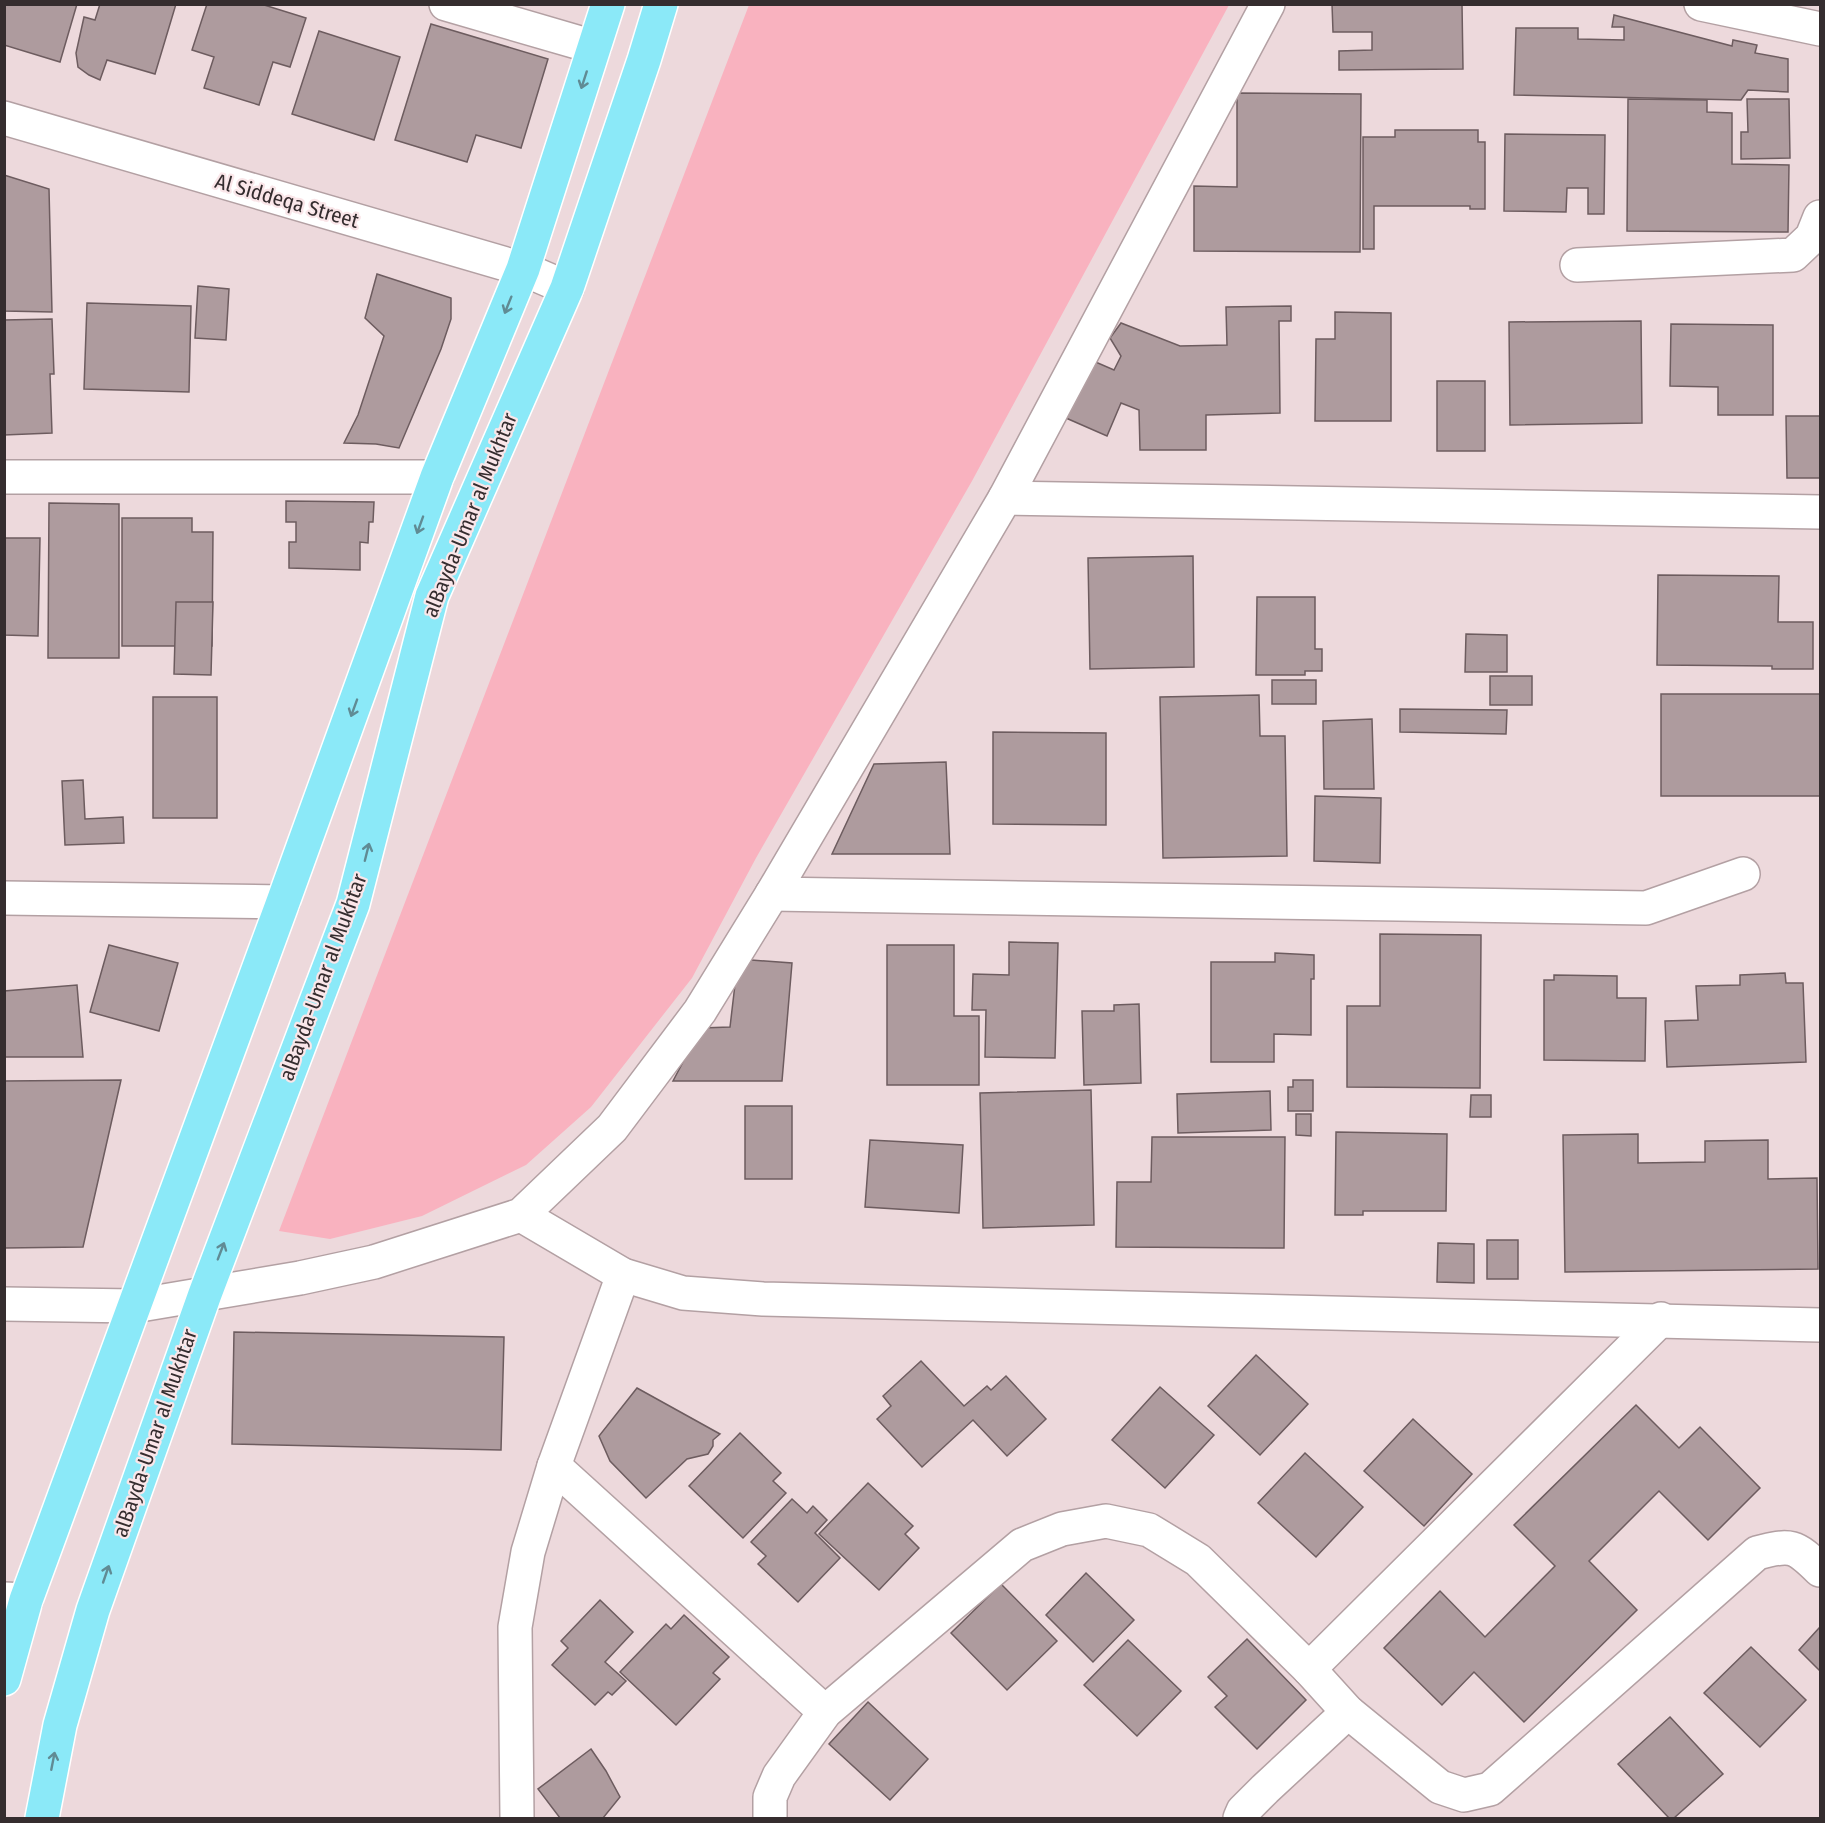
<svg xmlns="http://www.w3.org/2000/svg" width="1825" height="1823" viewBox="0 0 1825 1823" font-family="'Fira Sans Condensed',sans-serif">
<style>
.green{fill:#f9b2bf}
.building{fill:#ae9b9e;stroke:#6d5c5f;stroke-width:1.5}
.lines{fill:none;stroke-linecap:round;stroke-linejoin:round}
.minor-casing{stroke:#b3a0a3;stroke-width:36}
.major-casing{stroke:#fff;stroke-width:36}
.minor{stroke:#fff;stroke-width:33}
.major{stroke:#8be9f8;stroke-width:33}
.oneway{stroke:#608b94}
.labels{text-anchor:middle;stroke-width:4.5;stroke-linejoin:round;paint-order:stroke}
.street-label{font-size:21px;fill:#352d2f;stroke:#fae6e9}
</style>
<rect width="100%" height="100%" fill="#edd9dc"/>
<path class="green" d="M749 5H1229L972 481 756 858 692 978 591 1107 526 1165 422 1216 330 1239 279 1231Z"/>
<g class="building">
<path d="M4 4H77L60 62 4 45Z"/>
<path d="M100 4H176L155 74 107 60 100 80 89 75 78 67 76 53 84 17 95 20Z"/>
<path d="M207 4H261L306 18 290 67 273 62 259 105 204 88 214 57 192 50Z"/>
<path d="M1332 4H1462L1463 69 1339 70V51L1372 50V32H1333Z"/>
<path d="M1614 15 1732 46 1733 40 1757 45 1755 53 1788 59V92L1748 90 1741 100 1514 95 1516 28H1578V39L1624 40V27H1612Z"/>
<path d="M431 24 548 59 521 148 476 135 467 162 395 140Z"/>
<path d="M319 31 400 57 374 140 292 114Z"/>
<path d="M1237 93 1361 94 1360 252 1194 251V186L1237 187Z"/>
<path d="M1628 99 1707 100V112L1732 113V164L1789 165 1788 232 1627 231Z"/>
<path d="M1747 99H1789L1790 158 1741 159V132H1748Z"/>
<path d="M1395 130H1478V142H1485V209H1470V206H1374V249H1363V137H1395Z"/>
<path d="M1505 134 1605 135 1604 214H1588V188H1567L1566 212 1504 211Z"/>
<path d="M4 175 49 189 52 312 4 311Z"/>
<path d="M377 274 451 298V319L441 349 399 448 376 444 344 443 358 415 384 336 365 318Z"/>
<path d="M198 286 229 289 226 340 195 338Z"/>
<path d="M87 303 191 306 189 392 84 389Z"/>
<path d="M1291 306V321H1279L1280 413 1206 415V450H1140L1139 410 1121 403 1107 436 1066 418 1091 360 1114 370 1121 356 1110 338 1121 323 1180 346 1227 345 1226 307Z"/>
<path d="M1335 312 1391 313V421H1315L1316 339H1335Z"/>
<path d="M52 319 54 374H50L52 433 4 435V320Z"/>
<path d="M1641 321 1642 423 1510 425 1509 322Z"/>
<path d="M1671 324 1773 325V415H1718V387L1670 386Z"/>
<rect x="1437" y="381" width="48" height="70"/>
<path d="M1786 416H1820V478H1787Z"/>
<path d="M286 501 374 502 373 522H369L368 543 360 542V570L289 568V542H296V522H286Z"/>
<path d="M49 503 119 504V658H48Z"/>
<path d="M122 518H192V532H213L212 646H122Z"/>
<path d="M4 538H40L38 636 4 635Z"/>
<path d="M1193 556 1194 667 1090 669 1088 558Z"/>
<path d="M1658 575 1779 576 1778 622H1813V669H1772V666L1657 665Z"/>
<path d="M1257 597H1315V649H1322V671H1305V675H1256Z"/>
<path d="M176 602H213L211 675 174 674Z"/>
<path d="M1466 634 1507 635V672H1465Z"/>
<rect x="1490" y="676" width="42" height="29"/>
<rect x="1272" y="680" width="44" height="24"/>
<rect x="1661" y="694" width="159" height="102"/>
<path d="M1259 695 1260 736H1285L1287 856 1163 858 1160 697Z"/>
<rect x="153" y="697" width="64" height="121"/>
<path d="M1400 709 1507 710 1506 734 1400 732Z"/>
<path d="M1372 719 1374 789H1324L1323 721Z"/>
<path d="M993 732 1106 733V825L993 824Z"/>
<path d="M946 762 950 854H832L874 764Z"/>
<path d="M83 780 85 819 123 817 124 843 65 845 62 781Z"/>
<path d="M1315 796 1381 798 1380 863 1314 861Z"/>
<path d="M1380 934 1481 935 1480 1088 1347 1087V1006H1380Z"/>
<path d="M1009 942 1058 943 1055 1058 985 1057 986 1010H972L973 974 1009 975Z"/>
<path d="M109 945 178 963 159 1031 90 1012Z"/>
<path d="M887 945H954V1016H979V1085H887Z"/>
<path d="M1275 953 1314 955V979H1311V1035L1274 1034V1062H1211V962H1275Z"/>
<path d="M738 959 792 963 782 1081H673L701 1028 730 1027Z"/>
<path d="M1785 973 1786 983H1803L1806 1062 1667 1067 1665 1021 1698 1020 1696 986 1740 985V975Z"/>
<path d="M1554 975 1617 976V998H1646L1645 1061 1544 1060V980H1554Z"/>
<path d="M77 985 83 1057H4V991Z"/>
<path d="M1139 1004 1141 1083 1084 1085 1082 1011H1114V1005Z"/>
<path d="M121 1080 83 1247 4 1248V1081Z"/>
<path d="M1293 1080H1313V1111H1288V1087H1293Z"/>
<path d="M1091 1090 1094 1225 983 1228 980 1093Z"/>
<path d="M1270 1091 1271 1130 1178 1133 1177 1094Z"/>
<path d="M1471 1095H1491V1117H1470Z"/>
<rect x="745" y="1106" width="47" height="73"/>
<path d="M1296 1114H1311V1136L1296 1135Z"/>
<path d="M1336 1132 1447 1134 1446 1211H1363V1215H1335Z"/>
<path d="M1638 1134V1163L1705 1162V1141L1768 1140V1179L1817 1178 1818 1269 1565 1272 1563 1135Z"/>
<path d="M1152 1137H1285L1284 1248 1116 1247 1117 1182H1151Z"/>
<path d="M870 1140 963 1145 959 1213 865 1207Z"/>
<rect x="1487" y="1240" width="31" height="39"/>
<path d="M1438 1243 1474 1244V1283L1437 1282Z"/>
<path d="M234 1332 504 1337 501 1450 232 1444Z"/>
<path d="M1256 1355 1308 1404 1260 1455 1208 1406Z"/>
<path d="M921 1361 964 1406 987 1386 991 1390 1006 1376 1046 1419 1007 1456 973 1420 922 1467 877 1419 891 1406 883 1396Z"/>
<path d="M1160 1387 1214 1435 1165 1488 1112 1440Z"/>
<path d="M637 1388 720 1434 713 1440V1446L708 1454 687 1459 646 1498 610 1461 599 1436Z"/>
<path d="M1636 1405 1679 1448 1700 1427 1760 1488 1708 1540 1659 1491 1589 1561 1637 1610 1524 1722 1474 1672 1442 1705 1384 1648 1440 1591 1485 1637 1555 1566 1514 1525Z"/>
<path d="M1413 1419 1472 1474 1424 1526 1364 1471Z"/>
<path d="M740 1433 781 1473 773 1481 786 1493 743 1538 689 1486Z"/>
<path d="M1305 1453 1363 1507 1316 1557 1258 1503Z"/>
<path d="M868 1483 913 1526 905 1534 919 1548 879 1590 819 1534Z"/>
<path d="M792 1499 807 1513 813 1506 827 1520 815 1533 840 1558 798 1602 758 1564 766 1556 751 1542Z"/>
<path d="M1086 1573 1134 1620 1093 1662 1046 1615Z"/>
<path d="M1001 1584 1057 1641 1007 1690 951 1633Z"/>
<path d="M600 1600 633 1632 605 1662 626 1681 612 1695 608 1692 595 1705 552 1665 568 1648 561 1641Z"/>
<path d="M684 1615 729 1657 713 1673 720 1679 676 1725 620 1672 666 1624 671 1629Z"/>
<path d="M1820 1627V1671L1799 1650Z"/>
<path d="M1247 1639 1306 1700 1257 1749 1215 1707 1227 1696 1208 1677Z"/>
<path d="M1128 1640 1181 1691 1137 1736 1084 1685Z"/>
<path d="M1751 1647 1806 1700 1760 1747 1704 1693Z"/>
<path d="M868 1702 928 1759 890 1800 829 1744Z"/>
<path d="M1670 1717 1723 1774 1674 1818H1669L1618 1764Z"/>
<path d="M591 1749 606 1771 620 1797 603 1818H560L538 1789Z"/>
</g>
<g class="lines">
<g class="minor-casing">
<g id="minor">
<path d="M446 4 594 47"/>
<path d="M1701 4 1820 29"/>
<path d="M4 118 523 269 567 288"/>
<path d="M1577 265 1793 255 1812 237 1820 217"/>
<path d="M4 477H437"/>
<path d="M1005 498 1268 4"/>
<path d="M772 894 1646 908 1743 874"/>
<path d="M4 898 283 902"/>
<path d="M521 1215 623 1275 683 1293 763 1299 1820 1325"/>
<path d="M4 1304 134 1306 300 1278 374 1262 521 1215 612 1128 700 1011 772 894 1005 498 1820 512"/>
<path d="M554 1466 825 1712"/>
<path d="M4 1599 26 1600"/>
<path d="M1309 1669 1661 1319"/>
<path d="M517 1818 515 1627 528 1552 554 1466 623 1275"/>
<path d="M770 1818V1797L779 1776 825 1712 1022 1545 1062 1529 1106 1521 1149 1530 1198 1560 1309 1669 1348 1712 1440 1787 1464 1795 1490 1789 1757 1553C1791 1544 1795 1545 1820 1570"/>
<path d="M1240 1818 1243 1811 1265 1789 1348 1712"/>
</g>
</g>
<g class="major-casing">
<g id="major">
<path d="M4 1679 26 1600 283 902 437 477 523 269 608 4"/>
<path d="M42 1818 60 1725 93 1610 205 1294 353 904 432 596 567 288 644 60 661 4"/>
</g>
</g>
<use href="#minor" class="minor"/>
<use href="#major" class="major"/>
</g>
<defs><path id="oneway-shaft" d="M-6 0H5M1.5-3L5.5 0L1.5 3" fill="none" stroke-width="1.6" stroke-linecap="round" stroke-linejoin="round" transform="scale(1.5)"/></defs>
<g class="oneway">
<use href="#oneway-shaft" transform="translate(584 80) rotate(108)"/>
<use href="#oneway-shaft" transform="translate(508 305) rotate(112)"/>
<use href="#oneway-shaft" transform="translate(420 525) rotate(110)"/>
<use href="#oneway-shaft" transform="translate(354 708) rotate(110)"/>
<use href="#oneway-shaft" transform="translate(367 852) rotate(-76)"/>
<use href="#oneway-shaft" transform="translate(221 1251) rotate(-69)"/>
<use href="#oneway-shaft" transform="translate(106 1574) rotate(-71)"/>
<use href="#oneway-shaft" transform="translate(53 1761) rotate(-79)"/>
</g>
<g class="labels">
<g class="street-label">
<text transform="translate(287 201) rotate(16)" y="7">Al Siddeqa Street</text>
<text transform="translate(470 515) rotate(-68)" y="7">alBayda-Umar al Mukhtar</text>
<text transform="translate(323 977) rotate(-70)" y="7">alBayda-Umar al Mukhtar</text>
<text transform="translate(155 1433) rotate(-71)" y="7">alBayda-Umar al Mukhtar</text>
</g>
</g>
<rect width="1825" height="1823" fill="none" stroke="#352d2f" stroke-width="12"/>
</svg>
